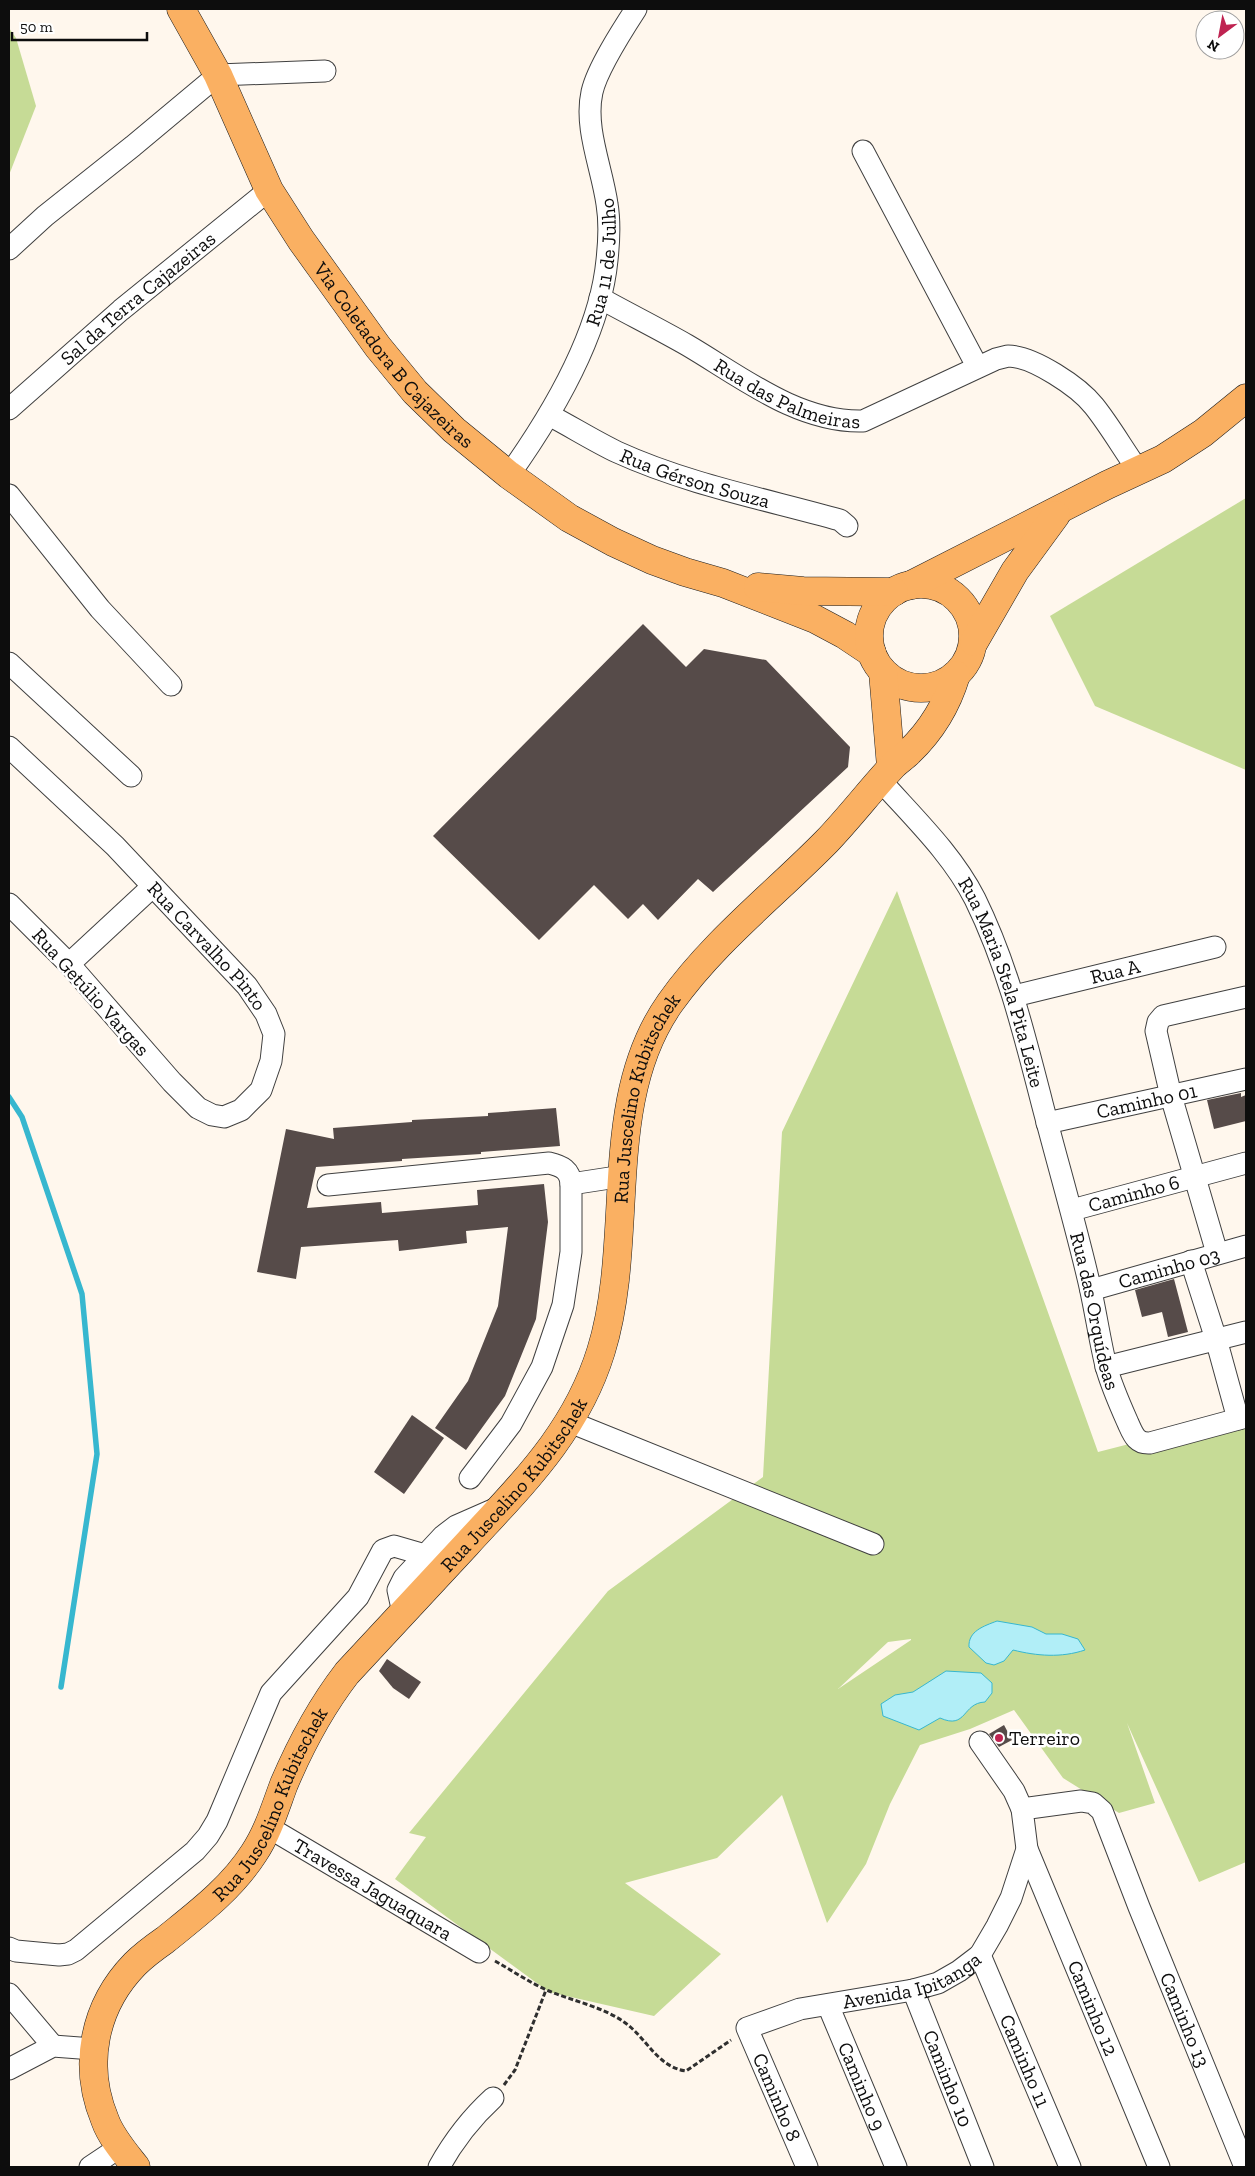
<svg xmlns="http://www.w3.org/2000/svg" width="1255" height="2176" viewBox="0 0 1255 2176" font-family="'Zilla Slab',serif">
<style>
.forest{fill:#c6db96;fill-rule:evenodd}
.water{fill:#b1eef7;stroke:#37b7cf}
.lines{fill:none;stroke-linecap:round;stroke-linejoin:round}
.stream{stroke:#37b7cf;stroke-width:5.5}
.building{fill:#564b49}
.minor-casing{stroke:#404040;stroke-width:23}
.major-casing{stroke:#1e1e1e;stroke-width:29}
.path{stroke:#2f2f2f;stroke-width:3;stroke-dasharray:5 2.5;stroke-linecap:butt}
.minor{stroke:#fff;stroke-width:21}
.major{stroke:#fab062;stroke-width:28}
.poi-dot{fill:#bf2351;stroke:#fff;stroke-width:2}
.labels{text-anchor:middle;stroke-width:5;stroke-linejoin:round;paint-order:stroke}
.street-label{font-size:20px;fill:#0d0d0d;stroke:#fff}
.poi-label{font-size:20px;fill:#0d0d0d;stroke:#fff;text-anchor:start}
</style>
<rect width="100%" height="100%" fill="#fff7ed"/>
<g class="forest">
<path d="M9 28 16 38 36 106 9 175Z"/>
<path d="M1246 498V770L1095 706 1050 616Z"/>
<path d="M897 891 1098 1452 1246 1414V1862L1199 1882 1127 1723 1155 1803 1119 1813 1063 1778 1014 1710 970 1729 920 1745 890 1804 866 1864 827 1923 782 1795 717 1858 625 1883 721 1954 654 2016 549 1992 395 1879 426 1837 409 1833 608 1591 763 1477 782 1132ZM911 1639V1640L838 1689 888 1642Z"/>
</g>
<g class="water">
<path d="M997 1621 1032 1627 1046 1634H1062L1078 1639 1085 1650C1061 1658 1037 1656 1013 1650L1004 1661 994 1665 986 1663 969 1647C968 1631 984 1626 997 1621Z"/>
<path d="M946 1671 981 1673 992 1683V1693L985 1702C962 1703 967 1730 940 1718L919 1730 883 1716 881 1704 895 1695 913 1692Z"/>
</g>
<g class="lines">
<path class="stream" d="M9 1097 22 1117 82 1294 97 1454 61 1687"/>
</g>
<g class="building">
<path d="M643 624 686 667 704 649 766 660 850 747 848 767 713 892 698 879 658 920 643 904 628 919 594 885 539 940 433 836Z"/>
<path d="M1241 1093V1097L1246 1095V1121L1214 1129 1207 1100Z"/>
<path d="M556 1108 560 1146 481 1152V1154L402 1159V1161L316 1167 307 1208 381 1202 382 1213 478 1205 477 1190 544 1184 548 1222 536 1319 505 1396 466 1450 435 1428 468 1381 498 1306 508 1227 466 1231 467 1243 399 1251 398 1240 301 1247 296 1279 257 1272 286 1129 334 1139 333 1128 412 1122V1120L488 1116V1113Z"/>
<path d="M1174 1279 1188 1332 1168 1337 1162 1312 1142 1317 1135 1290Z"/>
<path d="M412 1415 444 1438 404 1494 374 1472Z"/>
<path d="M387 1659 421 1682 409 1699 393 1688 379 1671Z"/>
<path d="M1004 1725 1012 1740 999 1747 989 1734Z"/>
</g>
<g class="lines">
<g class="minor-casing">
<g id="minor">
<path d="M863 151 977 366"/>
<path d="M9 249 45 216 133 146 218 75 325 71"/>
<path id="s1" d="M600 298C629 314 659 329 687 345 740 376 798 423 863 421L996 359C1000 358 1004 357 1008 356 1033 356 1079 387 1094 406 1110 426 1123 449 1138 470"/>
<path id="s2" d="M9 409 121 310 269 190"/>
<path id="s3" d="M549 415C572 427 594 441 617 452 687 484 765 499 840 520L847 526"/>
<path id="s4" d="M509 475C551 416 600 334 607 260 609 242 610 222 607 204 602 168 584 128 592 92 597 69 623 29 636 9"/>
<path d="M9 495 100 609 171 685"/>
<path d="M9 663 131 776"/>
<path id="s5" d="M9 747 115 846 247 986 266 1014 274 1034 271 1061 261 1090 241 1110 224 1117 212 1115 198 1108 172 1082 69 964 9 904"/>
<path id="s6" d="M881 781C914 818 952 854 975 899 1007 964 1024 1033 1042 1103 1057 1161 1074 1219 1088 1278 1095 1307 1099 1337 1106 1366 1111 1385 1120 1405 1128 1423 1133 1434 1136 1444 1150 1443L1246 1417"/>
<path d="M69 964 152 887"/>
<path id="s7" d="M1014 996 1215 947"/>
<path id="s8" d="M1047 1123 1246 1079"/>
<path d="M328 1185 549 1163C562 1166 570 1170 571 1184"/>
<path id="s9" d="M1072 1210 1246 1163"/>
<path d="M1217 1253 1171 1096 1156 1031 1158 1022 1163 1016 1246 997"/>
<path d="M1191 1261 1216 1339 1238 1419"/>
<path id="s10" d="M1091 1290 1246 1246"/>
<path d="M1106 1367 1246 1332"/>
<path d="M570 1422 873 1544"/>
<path d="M470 1478 511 1424 542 1367 563 1305 571 1252V1184L623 1176"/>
<path d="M403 1613 398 1590 404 1578 443 1536 456 1526 497 1508"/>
<path d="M980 1742 1014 1791 1022 1809"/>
<path id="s11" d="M268 1827 479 1952"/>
<path id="s12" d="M1027 1849 1159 2167"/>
<path d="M9 1948 16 1951 59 1955 68 1954 76 1950 195 1851 208 1836 217 1821 271 1693 358 1597 383 1550 394 1546 425 1555"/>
<path id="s13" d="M980 1955 1070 2167"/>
<path id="s14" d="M913 1990 983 2167"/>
<path d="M9 1994 53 2046"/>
<path id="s15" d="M828 2005 896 2167"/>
<path d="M9 2069 53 2046 93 2049"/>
<path d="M90 2167 120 2147"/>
<path d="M439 2167C454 2140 470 2119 493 2098"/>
<path id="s16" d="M807 2167 747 2028 800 2009 913 1990 938 1983 959 1971 980 1955 997 1926 1011 1898 1027 1849 1022 1809 1081 1801 1093 1803 1102 1811 1139 1907 1245 2167"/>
</g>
</g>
<g class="major-casing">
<g id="major">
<path id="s17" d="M181 9 218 75 269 190 301 240 378 347 415 392 454 430 509 475 569 518 613 542 652 560 685 572 723 583 815 619 845 635 872 653"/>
<circle cx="921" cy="636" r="52"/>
<path d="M911 585 1107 485 1163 459 1203 433 1246 398"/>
<path d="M758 587 803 591 894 592"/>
<path d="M974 642 1015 571 1056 515"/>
<path d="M883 672 891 767"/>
<path id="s18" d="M136 2167C125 2153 111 2137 105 2120 82 2065 94 2006 135 1964 144 1955 155 1947 165 1940 197 1914 231 1889 254 1853 268 1832 275 1808 284 1784 301 1744 320 1708 347 1673 387 1630 427 1587 467 1544 523 1483 576 1432 601 1351 636 1238 600 1102 670 1003 714 941 774 895 827 841 849 818 869 792 891 768 896 762 903 758 909 752 932 730 947 705 956 675"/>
</g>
</g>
<g class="path">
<path d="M495 1961C513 1971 530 1983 549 1991 573 2001 603 2007 624 2022 647 2038 657 2067 686 2071L731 2040"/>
<path d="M504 2085 515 2070 546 1990"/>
</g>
<use href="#minor" class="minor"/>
<use href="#major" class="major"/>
</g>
<circle class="poi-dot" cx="999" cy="1738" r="5"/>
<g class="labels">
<g class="street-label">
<text dy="7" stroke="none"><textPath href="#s4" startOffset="236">Rua 11 de Julho</textPath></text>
<text dy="7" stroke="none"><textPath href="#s2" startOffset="170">Sal da Terra Cajazeiras</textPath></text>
<text dy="7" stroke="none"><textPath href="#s17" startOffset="409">Via Coletadora B Cajazeiras</textPath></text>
<text dy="7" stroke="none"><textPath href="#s1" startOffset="212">Rua das Palmeiras</textPath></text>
<text dy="7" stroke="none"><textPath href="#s3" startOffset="160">Rua Gérson Souza</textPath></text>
<text dy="7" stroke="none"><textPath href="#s5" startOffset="281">Rua Carvalho Pinto</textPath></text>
<text dy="7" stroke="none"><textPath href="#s7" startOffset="104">Rua A</textPath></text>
<text dy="7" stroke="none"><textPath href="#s6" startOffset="239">Rua Maria Stela Pita Leite</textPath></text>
<text transform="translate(91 992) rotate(48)" y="7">Rua Getúlio Vargas</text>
<text dy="7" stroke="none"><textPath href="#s18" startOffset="1264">Rua Juscelino Kubitschek</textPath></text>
<text dy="7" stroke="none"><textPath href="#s8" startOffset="102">Caminho 01</textPath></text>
<text dy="7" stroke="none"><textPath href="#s9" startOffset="64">Caminho 6</textPath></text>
<text dy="7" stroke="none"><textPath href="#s10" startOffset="81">Caminho 03</textPath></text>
<text dy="7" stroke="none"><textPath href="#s6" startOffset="581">Rua das Orquídeas</textPath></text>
<text dy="7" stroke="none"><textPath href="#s18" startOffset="844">Rua Juscelino Kubitschek</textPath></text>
<text dy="7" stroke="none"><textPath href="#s18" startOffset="439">Rua Juscelino Kubitschek</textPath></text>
<text dy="7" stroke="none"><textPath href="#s11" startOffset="122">Travessa Jaguaquara</textPath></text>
<text dy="7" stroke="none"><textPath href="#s16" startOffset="324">Avenida Ipitanga</textPath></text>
<text dy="7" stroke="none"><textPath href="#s12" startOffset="172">Caminho 12</textPath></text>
<text dy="7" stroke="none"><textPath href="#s16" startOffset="864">Caminho 13</textPath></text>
<text dy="7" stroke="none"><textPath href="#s13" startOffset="115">Caminho 11</textPath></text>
<text dy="7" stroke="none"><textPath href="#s14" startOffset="95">Caminho 10</textPath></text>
<text dy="7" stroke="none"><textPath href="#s15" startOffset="88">Caminho 9</textPath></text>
<text transform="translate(777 2097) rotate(67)" y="7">Caminho 8</text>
</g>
<g class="poi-label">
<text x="1009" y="1745">Terreiro</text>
</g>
</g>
<rect width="1255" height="2176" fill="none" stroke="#0d0d0d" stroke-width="20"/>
<g transform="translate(1220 35) rotate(212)"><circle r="24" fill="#ffffff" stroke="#9e9e9e"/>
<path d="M0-4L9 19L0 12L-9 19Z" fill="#bf2351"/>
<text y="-8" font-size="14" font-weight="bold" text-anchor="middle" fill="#0d0d0d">N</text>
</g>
<path d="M12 32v8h135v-8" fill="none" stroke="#0d0d0d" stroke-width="2.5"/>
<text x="20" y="32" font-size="15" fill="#0d0d0d" stroke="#ffffff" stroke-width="4" paint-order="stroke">50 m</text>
</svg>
